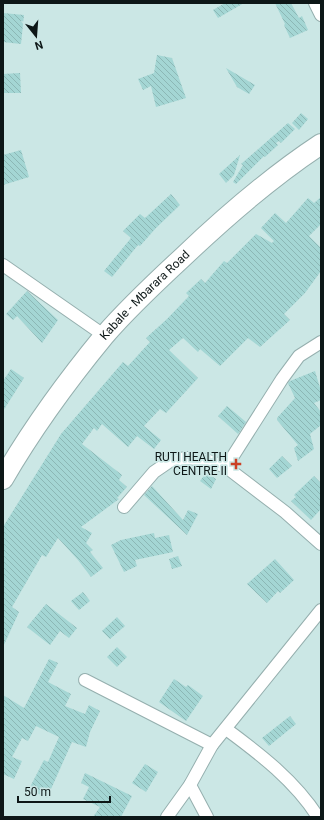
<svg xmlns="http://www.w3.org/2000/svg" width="324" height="820" viewBox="0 0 324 820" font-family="Roboto,sans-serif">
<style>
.building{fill:url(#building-back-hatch)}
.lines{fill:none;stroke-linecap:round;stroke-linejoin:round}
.minor-casing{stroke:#95afae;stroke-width:14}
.primary-casing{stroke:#95afae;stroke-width:22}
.minor{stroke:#fff;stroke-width:12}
.primary{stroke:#fff;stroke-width:20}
.poi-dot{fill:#cb4025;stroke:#cbe7e5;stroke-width:1.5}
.labels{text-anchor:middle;stroke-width:3.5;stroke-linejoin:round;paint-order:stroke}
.street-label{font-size:12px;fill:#0d1717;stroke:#cbe7e5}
.poi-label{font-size:12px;fill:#0d1717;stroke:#cbe7e5;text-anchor:end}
</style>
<defs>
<pattern id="building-back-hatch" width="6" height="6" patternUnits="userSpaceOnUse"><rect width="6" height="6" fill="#a4d6d4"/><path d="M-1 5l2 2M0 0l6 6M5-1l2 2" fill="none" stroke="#8cb7b5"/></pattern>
</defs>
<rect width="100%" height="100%" fill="#cbe7e5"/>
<g class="building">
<path d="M225 3H244L218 18 213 10Z"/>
<path d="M275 3H291L299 18 302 16 308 30 290 38 284 25 285 24Z"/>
<path d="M3 13 24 15 21 44 3 42Z"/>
<path d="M157 55 172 58 186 98 156 107 151 86 143 90 138 79 154 73Z"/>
<path d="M226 68 255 85 249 94 237 87Z"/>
<path d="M20 73 21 93H4L3 74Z"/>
<path d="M301 113 308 119 299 130 292 123Z"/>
<path d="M288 123 295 129 281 143 279 141 276 143 278 145 265 157 264 156 236 184 233 182 243 165 241 164Z"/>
<path d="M21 150 29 177 3 185V155Z"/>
<path d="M240 155 234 175 226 183 219 174Z"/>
<path d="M171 194 180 205 156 228 140 246 138 245 112 277 104 271 131 238 123 231 140 214 145 218Z"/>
<path d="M321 197V224L309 236 321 248V271L305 293 284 314 290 320 260 347 248 338 220 366 200 349 198 352 183 338 169 350 198 378 166 413 160 409 144 426 161 440 154 449 137 436 128 447 102 424 97 431 94 428 82 444 122 475 119 480 127 487 117 498 119 499 81 527 92 533 86 543 93 550 90 552 103 568 91 577 78 560 58 538 46 557 42 555 12 607 19 612 3 647V527L61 434 123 362 128 366 150 342 146 338 167 319 189 296 186 293 201 279 205 283 224 261 227 263 256 234 272 243 274 241 261 228 275 213 286 223 308 198 314 203Z"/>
<path d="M27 291 58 320 42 343 17 316 13 320 6 314Z"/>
<path d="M11 369 24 378 3 411V381Z"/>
<path d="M315 371 321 391V400L314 403 321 412V425L310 434 314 449 298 461 294 448 298 445 277 420V418L295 398 288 383 290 381Z"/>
<path d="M227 406 246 422 238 434 218 416Z"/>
<path d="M282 456 292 466 277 478 269 469Z"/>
<path d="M206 473 216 479 211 489 200 481Z"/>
<path d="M314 476 321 483V509L311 520 291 501 296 497 294 495Z"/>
<path d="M152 486 183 520 188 510 198 514 187 535 144 495Z"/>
<path d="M154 533 155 538 169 535 173 552 135 560 137 566 124 572 111 545 121 540Z"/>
<path d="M178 556 182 566 172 569 169 559Z"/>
<path d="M275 559 294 580 280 593 278 591 267 603 247 584Z"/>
<path d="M83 592 90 601 79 610 71 601Z"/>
<path d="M46 604 77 628 69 638 60 631 50 645 27 627Z"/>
<path d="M117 617 125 626 110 639 102 631Z"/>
<path d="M117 647 127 657 117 667 107 657Z"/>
<path d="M49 659 58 663 48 682 71 694 65 706 85 714 89 705 100 711 90 732 86 747 72 742 47 798 29 789 44 760 48 762 59 737 36 726 28 741 22 738 12 757 22 761 14 779 3 774V695L24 708Z"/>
<path d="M174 679 186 687 188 685 203 696 186 721 159 702Z"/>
<path d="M290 716 296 724 269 746 262 738Z"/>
<path d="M145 764 158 772 146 792 132 783Z"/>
<path d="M85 773 132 796 121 817H93L100 807 83 799 89 787 81 783Z"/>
</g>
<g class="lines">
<g class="minor-casing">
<g id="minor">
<path d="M315 3 321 15"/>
<path d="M3 265 105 336"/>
<path d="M226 467 282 379 299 356 321 342"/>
<path d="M124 507 154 472 170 461 186 458 206 460 226 467 285 512 321 544"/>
<path d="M85 680 212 745"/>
<path d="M226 729C260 754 295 781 318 817"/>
<path d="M190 785 207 817"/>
<path d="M167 817 190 785 212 745 321 610"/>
</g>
</g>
<g class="primary-casing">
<g id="primary">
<path id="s1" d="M3 479C32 429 67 381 104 336 128 308 156 282 183 257 227 215 271 177 321 144"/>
</g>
</g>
<use href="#minor" class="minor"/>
<use href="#primary" class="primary"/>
</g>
<path class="poi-dot" d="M234 458h4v4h4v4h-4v4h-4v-4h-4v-4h4z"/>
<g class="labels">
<g class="street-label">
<text dy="4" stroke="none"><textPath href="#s1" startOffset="233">Kabale - Mbarara Road</textPath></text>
</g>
<g class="poi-label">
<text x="227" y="461">RUTI HEALTH<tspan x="227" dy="14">CENTRE II</tspan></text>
</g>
</g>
<rect width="324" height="820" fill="none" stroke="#0d1717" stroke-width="8"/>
<g transform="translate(36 36) rotate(163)" stroke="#cbe7e5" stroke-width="3" paint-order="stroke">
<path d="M0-3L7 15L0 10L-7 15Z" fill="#0d1717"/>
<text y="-6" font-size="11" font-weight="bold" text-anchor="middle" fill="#0d1717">N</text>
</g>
<path d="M18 796v6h92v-6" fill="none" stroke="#0d1717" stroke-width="2"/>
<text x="24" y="796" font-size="12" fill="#0d1717" stroke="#cbe7e5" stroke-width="3" paint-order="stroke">50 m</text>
</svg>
